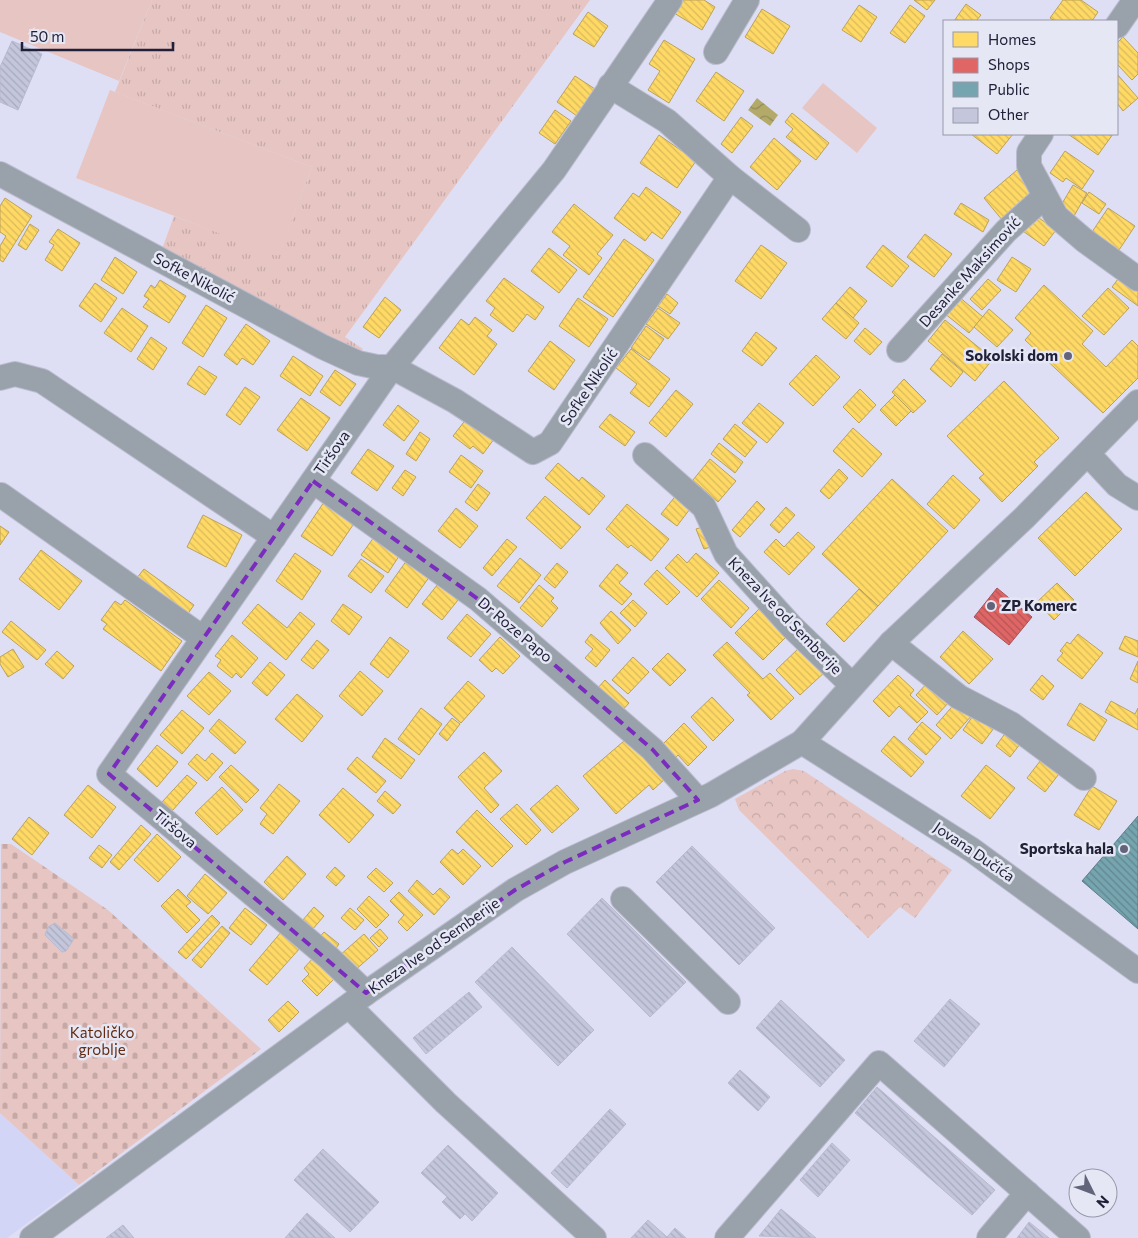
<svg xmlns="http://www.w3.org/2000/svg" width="1138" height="1238" viewBox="0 0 1138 1238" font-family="Commissioner,sans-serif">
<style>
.built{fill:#d3d5f7}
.grass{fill:url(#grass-tufts)}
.cemetery{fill:url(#cemetery-stones)}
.park{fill:url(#park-crowns)}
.garden{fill:#e7c5c2}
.water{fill:url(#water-waves)}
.homes{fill:url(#homes-back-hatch);stroke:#bca258}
.shops{fill:url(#shops-back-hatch);stroke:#a65158}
.public{fill:url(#public-back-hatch);stroke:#5c7d8c}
.building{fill:url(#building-back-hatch);stroke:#b9bad0}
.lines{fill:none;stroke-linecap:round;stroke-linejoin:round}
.minor-casing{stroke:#babbce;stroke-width:26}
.minor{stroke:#99a2aa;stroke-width:24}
.marked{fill:none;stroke:#7b2cbf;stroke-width:4;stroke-dasharray:10 6;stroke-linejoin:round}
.poi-dot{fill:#62647b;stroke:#e6e7f4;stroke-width:2}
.labels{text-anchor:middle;stroke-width:5;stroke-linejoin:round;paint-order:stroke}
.street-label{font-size:15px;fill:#202139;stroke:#e6e7f4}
.poi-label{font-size:15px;font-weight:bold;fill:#202139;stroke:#e6e7f4;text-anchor:end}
.park-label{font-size:15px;fill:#632a12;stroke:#e6e7f4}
</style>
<defs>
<pattern id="grass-tufts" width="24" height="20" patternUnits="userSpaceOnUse" patternTransform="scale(1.25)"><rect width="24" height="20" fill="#e7c5c2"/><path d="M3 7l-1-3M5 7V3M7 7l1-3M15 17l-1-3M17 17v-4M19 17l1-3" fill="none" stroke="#c6a9a7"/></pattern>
<pattern id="cemetery-stones" width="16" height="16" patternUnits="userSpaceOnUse" patternTransform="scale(1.25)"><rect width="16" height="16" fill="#e7c5c2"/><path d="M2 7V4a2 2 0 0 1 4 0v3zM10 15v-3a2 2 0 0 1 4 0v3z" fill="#c6a9a7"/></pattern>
<pattern id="park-crowns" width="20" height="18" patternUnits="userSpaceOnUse" patternTransform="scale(1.25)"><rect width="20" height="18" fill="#e7c5c2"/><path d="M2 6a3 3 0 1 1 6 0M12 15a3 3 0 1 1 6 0" fill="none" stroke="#c6a9a7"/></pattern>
<pattern id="water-waves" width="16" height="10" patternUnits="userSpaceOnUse" patternTransform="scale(1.25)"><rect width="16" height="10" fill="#b3aa6a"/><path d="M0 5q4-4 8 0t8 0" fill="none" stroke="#918a58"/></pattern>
<pattern id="homes-back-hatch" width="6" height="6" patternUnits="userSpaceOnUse" patternTransform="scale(1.25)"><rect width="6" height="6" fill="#ffd966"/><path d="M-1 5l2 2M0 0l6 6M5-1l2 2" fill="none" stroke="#daba59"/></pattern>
<pattern id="shops-back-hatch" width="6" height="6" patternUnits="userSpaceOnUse" patternTransform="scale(1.25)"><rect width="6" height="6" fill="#e06666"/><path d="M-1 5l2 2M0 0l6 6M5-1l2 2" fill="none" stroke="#b55455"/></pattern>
<pattern id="public-back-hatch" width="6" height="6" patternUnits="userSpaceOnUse" patternTransform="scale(1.25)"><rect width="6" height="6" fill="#76a5af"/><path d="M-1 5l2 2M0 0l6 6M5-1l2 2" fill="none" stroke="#60868f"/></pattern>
<pattern id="building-back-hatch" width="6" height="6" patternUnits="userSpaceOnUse" patternTransform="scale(1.25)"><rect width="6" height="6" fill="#c4c6dc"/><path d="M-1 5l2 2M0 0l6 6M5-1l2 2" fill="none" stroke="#a8aabe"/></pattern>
</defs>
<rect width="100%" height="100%" fill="#dedff5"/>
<path class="built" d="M0 1113 79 1185 7 1238H0Z"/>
<path class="grass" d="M152 0H590L345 337 363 349 356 358 160 255 174 216 278 255 312 167 115 92Z"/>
<path class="cemetery" d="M1 844H11L108 910 261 1049 79 1185 0 1113Z"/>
<path class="park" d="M793 769 804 771 952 870 915 918 900 907 868 938 739 810 735 799 785 771Z"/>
<g class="garden">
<path d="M0 0H152L119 81 0 32Z"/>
<path d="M823 83 877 128 857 153 802 108Z"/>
<path d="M110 90 312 167 278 256 76 178Z"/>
</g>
<path class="water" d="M757 98 778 115 770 126 748 110Z"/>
<g class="homes">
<path d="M682 0H704L715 7 702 30 674 13Z"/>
<path d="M914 0H935L927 10Z"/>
<path d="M1063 0H1081L1098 12 1092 21H1055L1050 18Z"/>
<path d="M966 4 981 15 976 21H954Z"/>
<path d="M859 5 877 17 861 42 842 30Z"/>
<path d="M910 5 925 16 905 43 890 33Z"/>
<path d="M762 9 790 26 773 54 745 37Z"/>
<path d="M588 12 608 26 594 47 573 34Z"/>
<path d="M1123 37 1138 53V74L1132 80 1117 64V43Z"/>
<path d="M664 40 695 59 669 103 648 90 660 71 649 64Z"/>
<path d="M716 72 744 91 724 121 696 101Z"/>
<path d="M1117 74 1138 98 1123 111 1117 103Z"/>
<path d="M575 76 595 89 577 116 557 102Z"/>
<path d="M555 110 571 121 555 144 539 133Z"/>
<path d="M792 113 829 143 816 160 786 137 793 129 785 122Z"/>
<path d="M741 117 753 126 732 153 721 144Z"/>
<path d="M971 134H1013L997 154Z"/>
<path d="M1068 134H1113L1098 155Z"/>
<path d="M659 135 696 161 677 188 640 163Z"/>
<path d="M774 138 801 161 777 190 750 167Z"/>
<path d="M1065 151 1094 171 1082 189 1066 178 1063 182 1050 173Z"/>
<path d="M1017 170 1036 193 1003 221 984 198Z"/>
<path d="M1073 185 1087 193 1074 216 1060 207Z"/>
<path d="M646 187 681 212 662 239 652 232 645 241 614 218 633 193 639 197Z"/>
<path d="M1089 192 1106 204 1099 214 1082 203Z"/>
<path d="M5 198 32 216 3 262 0 260V246L6 236 0 232V206Z"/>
<path d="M961 203 989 220 983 232 954 214Z"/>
<path d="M574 204 613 235 597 254 602 258 589 275 563 255 570 246 552 232Z"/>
<path d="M1108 208 1135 226 1115 256 1088 238Z"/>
<path d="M1032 213 1056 230 1044 246 1020 229Z"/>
<path d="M30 224 39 230 26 250 18 245Z"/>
<path d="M58 229 80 243 62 271 45 260 54 245 49 242Z"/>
<path d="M925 234 952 254 934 277 907 257Z"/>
<path d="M624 239 654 260 613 317 583 297Z"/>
<path d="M761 245 787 263 761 299 735 281Z"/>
<path d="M883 245 909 266 892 287 866 267Z"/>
<path d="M549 248 577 270 559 293 531 271Z"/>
<path d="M115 257 137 272 123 294 101 280Z"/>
<path d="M1012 257 1031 269 1016 292 997 280Z"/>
<path d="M1124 271 1138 281V306L1112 287Z"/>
<path d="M504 278 544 307 535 320 527 314 513 332 490 315 495 308 486 301Z"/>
<path d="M988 279 1001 290 982 310 970 299Z"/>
<path d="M160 280 186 296 169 323 143 307 149 299 144 296 151 285 155 288Z"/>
<path d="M95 283 117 298 101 322 79 306Z"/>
<path d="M1044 285 1093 331 1082 344 1106 367 1132 340 1138 346V378L1103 413 1025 340 1031 333 1015 318Z"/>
<path d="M850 287 867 301 853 318 836 303Z"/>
<path d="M1108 288 1129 308 1104 335 1082 316Z"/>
<path d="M667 294 678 303 670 314 658 306Z"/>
<path d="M958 296 983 317 969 333 944 313Z"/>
<path d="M385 297 401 310 379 338 363 327Z"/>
<path d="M578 298 608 319 589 347 559 326Z"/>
<path d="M836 303 859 323 846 339 822 319Z"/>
<path d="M206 305 227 318 203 357 182 343Z"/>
<path d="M122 308 148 326 131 352 104 333Z"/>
<path d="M658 308 680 323 668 339 646 324Z"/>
<path d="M989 309 1013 330 997 347 974 327Z"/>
<path d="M475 317 492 330 487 336 497 344 474 375 439 348 461 319 469 325Z"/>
<path d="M945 320 993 359 975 381 928 341Z"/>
<path d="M246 324 270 341 253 365 242 358 237 365 224 355Z"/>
<path d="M646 326 664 339 649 360 631 348Z"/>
<path d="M865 328 882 342 870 355 854 341Z"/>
<path d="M756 332 777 348 762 366 742 351Z"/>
<path d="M151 337 167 348 153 370 137 359Z"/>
<path d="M550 341 575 360 554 390 528 371Z"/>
<path d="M631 349 670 379 649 407 630 393 637 384 616 368Z"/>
<path d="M942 354 963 372 951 387 930 369Z"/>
<path d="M816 355 840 377 813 406 789 384Z"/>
<path d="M293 356 323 376 310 396 280 376Z"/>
<path d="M199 366 217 377 205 395 187 384Z"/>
<path d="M335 370 356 384 340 406 320 392Z"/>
<path d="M904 379 926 401 913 413 892 392Z"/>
<path d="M1004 381 1059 438 1034 462 1038 466 1002 502 979 478 984 474 947 436Z"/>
<path d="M245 387 260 397 240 425 226 415Z"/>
<path d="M860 389 876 405 859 423 843 407Z"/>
<path d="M676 390 693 404 666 437 649 423Z"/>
<path d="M895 395 911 411 896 426 880 410Z"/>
<path d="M301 398 330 418 307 451 277 430Z"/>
<path d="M759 403 784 423 767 443 742 423Z"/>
<path d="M398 405 419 421 404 441 383 425Z"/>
<path d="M610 414 635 432 625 446 599 427Z"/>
<path d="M467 418 494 439 483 454 473 446 470 449 453 436Z"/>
<path d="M735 424 757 442 745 457 723 439Z"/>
<path d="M853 428 882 454 862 477 833 451Z"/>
<path d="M420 432 430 439 416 461 406 454Z"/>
<path d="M719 443 743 462 735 473 711 454Z"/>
<path d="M368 449 394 466 377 491 351 473Z"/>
<path d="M461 455 483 471 471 488 449 472Z"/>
<path d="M710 459 736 481 718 502 693 480Z"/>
<path d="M558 463 579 481 582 477 605 496 589 515 545 478Z"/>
<path d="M839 469 848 478 829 499 820 491Z"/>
<path d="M405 470 416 477 403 496 392 488Z"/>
<path d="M953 475 980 500 954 529 927 504Z"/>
<path d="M892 479 948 531 878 606 822 554Z"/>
<path d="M478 484 490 493 477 511 465 502Z"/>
<path d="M1086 492 1122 529 1075 576 1038 538Z"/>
<path d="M678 493 693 505 677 526 661 514Z"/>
<path d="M545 496 581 527 561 549 526 518Z"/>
<path d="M757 501 765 509 740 537 732 530Z"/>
<path d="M324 502 355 522 332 556 301 536Z"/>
<path d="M627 504 669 539 651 561 631 545 628 548 606 529Z"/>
<path d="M786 507 795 515 779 533 770 525Z"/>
<path d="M456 508 478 526 460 548 438 531Z"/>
<path d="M203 515 242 535 226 567 187 547Z"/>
<path d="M0 526 9 532 0 545Z"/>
<path d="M706 526 714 546 704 549 696 529Z"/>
<path d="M798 532 815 547 789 575 764 552 776 539 784 547Z"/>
<path d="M377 533 403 550 388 573 361 555Z"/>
<path d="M507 539 517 547 492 576 483 568Z"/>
<path d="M41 550 82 581 59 610 19 579Z"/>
<path d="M295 553 321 571 302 600 276 581Z"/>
<path d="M696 553 719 573 697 597 665 568 678 554 687 563Z"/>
<path d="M520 558 541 575 519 603 497 586Z"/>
<path d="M361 559 384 576 371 593 348 576Z"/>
<path d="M407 560 430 576 407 608 385 591Z"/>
<path d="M557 563 568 572 555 588 544 579Z"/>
<path d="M617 564 628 573 619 583 632 594 622 605 599 586Z"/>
<path d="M144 569 194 605 187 615 136 579Z"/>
<path d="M657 570 680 592 667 605 644 584Z"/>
<path d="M719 580 749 608 731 628 701 599Z"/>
<path d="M1057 583 1074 600 1054 620 1037 602Z"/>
<path d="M438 584 458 600 442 620 422 604Z"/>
<path d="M539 585 554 598 551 601 558 608 542 627 520 608Z"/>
<path d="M859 589 878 606 844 642 826 624Z"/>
<path d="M125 600 182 641 161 671 103 629 107 624 101 620 115 601 121 605Z"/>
<path d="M633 600 647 613 635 627 620 613Z"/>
<path d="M258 604 287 628 300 612 315 624 286 660 242 623Z"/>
<path d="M343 604 362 617 349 635 331 621Z"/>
<path d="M763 605 791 632 763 660 735 633Z"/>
<path d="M611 611 631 630 618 644 600 623Z"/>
<path d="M467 614 491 634 471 657 447 638Z"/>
<path d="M11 621 46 650 37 660 2 632Z"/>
<path d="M963 631 993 659 969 684 940 657Z"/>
<path d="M591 634 610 650 596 667 585 658 593 649 585 642Z"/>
<path d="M1078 634 1103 653 1082 679 1057 660 1063 653 1060 651 1067 642 1070 644Z"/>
<path d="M232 635 258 658 241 678 236 673 232 678 217 666 221 660 215 656Z"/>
<path d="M1125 636 1138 641V657L1119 649Z"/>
<path d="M390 637 409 651 388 678 370 664Z"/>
<path d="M500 637 520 656 503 674 496 668 492 672 479 660Z"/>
<path d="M317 640 329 650 313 669 301 660Z"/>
<path d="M727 642 763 679 770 673 794 698 771 720 747 695 750 693 713 655Z"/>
<path d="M801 646 826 671 800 695 776 670Z"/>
<path d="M13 649 24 667 8 677 0 664V657Z"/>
<path d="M57 651 74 666 63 679 45 664Z"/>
<path d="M668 653 686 670 670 686 652 669Z"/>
<path d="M633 657 649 672 628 694 612 680Z"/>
<path d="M1138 661V683L1130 679Z"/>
<path d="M270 662 285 675 267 696 252 683Z"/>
<path d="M360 671 383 691 362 716 339 696Z"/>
<path d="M209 672 231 691 209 715 187 696Z"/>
<path d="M898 675 914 690 910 695 928 712 917 723 899 706 889 717 873 701Z"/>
<path d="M1042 675 1054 686 1043 700 1030 690Z"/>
<path d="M931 679 952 699 937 715 916 695Z"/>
<path d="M605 680 629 703 620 713 596 690Z"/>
<path d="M468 681 485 696 461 723 444 708Z"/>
<path d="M297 694 323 716 302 742 275 719Z"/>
<path d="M712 697 734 720 713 741 691 717Z"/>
<path d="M958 700 973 714 951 739 936 725Z"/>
<path d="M1111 701 1135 714 1138 708V730L1105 712Z"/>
<path d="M1080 703 1107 720 1094 741 1067 725Z"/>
<path d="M421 708 442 724 419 755 398 739Z"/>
<path d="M182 710 204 728 182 754 160 735Z"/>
<path d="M977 710 997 724 982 744 963 730Z"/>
<path d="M452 718 460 724 447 741 439 734Z"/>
<path d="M219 719 246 742 235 754 209 731Z"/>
<path d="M922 722 941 738 926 755 908 739Z"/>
<path d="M684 723 707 747 688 766 678 755 672 761 659 748Z"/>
<path d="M1009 728 1024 739 1010 757 996 746Z"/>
<path d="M631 735 667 777 653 790 649 785 616 814 583 776Z"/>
<path d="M894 736 924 762 911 777 881 751Z"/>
<path d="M385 738 415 760 401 779 372 757Z"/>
<path d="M157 745 178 762 157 787 137 769Z"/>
<path d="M484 752 502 771 484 788 499 805 491 813 458 777Z"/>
<path d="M212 753 223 763 207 781 188 764 197 754 205 761Z"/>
<path d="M1044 756 1062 770 1045 792 1027 778Z"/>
<path d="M357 757 386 781 376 793 347 769Z"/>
<path d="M231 765 259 790 246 803 219 777Z"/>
<path d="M986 765 1015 788 990 819 961 796Z"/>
<path d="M187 775 197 783 172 811 162 802Z"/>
<path d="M279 784 300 801 273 834 260 824 267 814 260 808Z"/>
<path d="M88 785 116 807 92 838 64 815Z"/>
<path d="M557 785 579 809 552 833 530 809Z"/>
<path d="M1092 786 1117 801 1099 830 1074 815Z"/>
<path d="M222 787 243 810 217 835 195 813Z"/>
<path d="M343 788 374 815 349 843 319 815Z"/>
<path d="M385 791 401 805 393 814 377 801Z"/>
<path d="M517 804 541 830 526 845 500 819Z"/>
<path d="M477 810 513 846 492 867 456 832Z"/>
<path d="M29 817 49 833 32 855 12 839Z"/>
<path d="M141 825 151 834 119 870 110 862Z"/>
<path d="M157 834 181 857 158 882 134 860Z"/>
<path d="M99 845 112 855 102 868 89 858Z"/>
<path d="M452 849 458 854 463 849 481 866 463 885 440 862Z"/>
<path d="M287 856 306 874 283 900 264 882Z"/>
<path d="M335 867 345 876 336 886 326 877Z"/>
<path d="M376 868 393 883 384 892 367 877Z"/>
<path d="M205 874 227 893 208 914 187 896Z"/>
<path d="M417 880 433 895 440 888 450 897 434 915 408 891Z"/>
<path d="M178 889 191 902 186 906 200 920 187 933 161 906Z"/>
<path d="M399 892 423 915 407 931 398 922 404 915 390 901Z"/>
<path d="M369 896 389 915 376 928 357 909Z"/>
<path d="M314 907 324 916 312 930 302 921Z"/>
<path d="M245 908 267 925 251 945 229 928Z"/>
<path d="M350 908 364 920 355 930 341 918Z"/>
<path d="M212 915 220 923 186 959 178 952Z"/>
<path d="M222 926 230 933 201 968 192 960Z"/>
<path d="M380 929 388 938 379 947 370 938Z"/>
<path d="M282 931 301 947 267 985 249 970Z"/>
<path d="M324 932 339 944 332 954 316 941Z"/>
<path d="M364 934 378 950 353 972 339 956Z"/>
<path d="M314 957 335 978 317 996 302 981 309 974 304 968Z"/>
<path d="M288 1001 299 1012 279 1032 268 1020Z"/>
</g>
<path class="shops" d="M997 588 1032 617 1009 645 974 617Z"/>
<path class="public" d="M1138 816V929L1082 881Z"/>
<g class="building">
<path d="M12 41 42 54 18 110 0 102V67Z"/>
<path d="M692 846 775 928 739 965 656 882Z"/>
<path d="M602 898 686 982 650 1017 567 934Z"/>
<path d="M55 923 74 939 66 951 62 952 45 935 48 927Z"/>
<path d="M512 947 594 1030 558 1066 475 982Z"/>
<path d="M469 992 482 1007 426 1054 413 1038Z"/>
<path d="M950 999 980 1024 944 1067 914 1041Z"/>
<path d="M781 1000 845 1060 820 1087 756 1028Z"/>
<path d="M740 1070 770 1097 758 1111 728 1083Z"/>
<path d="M877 1087 995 1190 972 1215 855 1113Z"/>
<path d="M610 1109 626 1124 567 1188 551 1173Z"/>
<path d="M832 1143 850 1160 818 1197 800 1180Z"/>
<path d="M448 1145 498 1193 472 1221 465 1214 460 1219 442 1202 447 1197 421 1173Z"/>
<path d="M323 1149 379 1202 350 1232 294 1180Z"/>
<path d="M781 1209 816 1238 759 1236Z"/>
<path d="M307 1213 335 1238H285Z"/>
<path d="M648 1220 667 1237 675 1228 686 1238H631Z"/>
<path d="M1029 1222 1049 1238H1017Z"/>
<path d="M123 1225 134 1238H106Z"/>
</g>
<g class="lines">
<g class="minor-casing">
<g id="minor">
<path d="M1117 26 1135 0"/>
<path d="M716 52 747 0"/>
<path d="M610 86 667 121 730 177 798 230"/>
<path d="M1041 134 1029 152V166L1056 216 1084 240 1138 279"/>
<path d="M0 174 323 347 358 363 377 367H392L455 401 533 452 550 443 730 177"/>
<path d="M899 350 1006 231 1044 197"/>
<path d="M0 378 15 374 42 381 274 537"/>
<path d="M1088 454 1117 485 1138 498"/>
<path d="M645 455 704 507 726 554 791 626 852 685"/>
<path d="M313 481 478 599 652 749 698 800"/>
<path d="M1 495 203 638"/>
<path d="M891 643 959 697 1011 724 1084 778"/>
<path d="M802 742 972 850 1138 971"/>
<path d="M623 899 728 1002"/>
<path d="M366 993 328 957 109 774 392 367 554 170 670 0"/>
<path d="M349 1006 446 1103 594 1238"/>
<path d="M32 1238 366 993 515 890 565 862 711 795 802 742 891 643 1025 517 1138 402"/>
<path d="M727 1238 879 1063 1078 1238"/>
<path d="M989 1238 1027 1193"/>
</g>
</g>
<use href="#minor" class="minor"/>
</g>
<path class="marked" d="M313 481 478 599 652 749 698 800 565 862 515 890 366 993 109 774Z"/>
<g class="poi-dot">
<circle cx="1068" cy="356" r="5"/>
<circle cx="991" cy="606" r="5"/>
<circle cx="1124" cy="849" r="5"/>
</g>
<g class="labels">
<g class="street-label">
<text transform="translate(970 272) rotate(-48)" y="5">Desanke Maksimović</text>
<text transform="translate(194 278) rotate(28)" y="5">Sofke Nikolić</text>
<text transform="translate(589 387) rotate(-56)" y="5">Sofke Nikolić</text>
<text transform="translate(332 453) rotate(-55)" y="5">Tiršova</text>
<text transform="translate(785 616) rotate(46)" y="5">Kneza Ive od Semberije</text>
<text transform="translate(515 630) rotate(40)" y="5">Dr Roze Papo</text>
<text transform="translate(175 829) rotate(40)" y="5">Tiršova</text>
<text transform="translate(974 852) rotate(34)" y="5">Jovana Dučića</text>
<text transform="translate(434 946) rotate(-35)" y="5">Kneza Ive od Semberije</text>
</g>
<g class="poi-label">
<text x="1058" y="361">Sokolski dom</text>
<text x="1001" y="611" text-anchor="start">ZP Komerc</text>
<text x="1114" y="854">Sportska hala</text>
</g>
<g class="park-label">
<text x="102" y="1038">Katoličko<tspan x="102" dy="17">groblje</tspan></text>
</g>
</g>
<rect x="943" y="20" width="175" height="115" fill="#e6e7f4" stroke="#9798a9"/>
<rect x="953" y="32" width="25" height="15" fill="#ffd966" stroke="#9798a9"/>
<text x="988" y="45" font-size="15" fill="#202139">Homes</text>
<rect x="953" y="58" width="25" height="15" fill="#e06666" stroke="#9798a9"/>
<text x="988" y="70" font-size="15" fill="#202139">Shops</text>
<rect x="953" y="82" width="25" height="15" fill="#76a5af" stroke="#9798a9"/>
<text x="988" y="95" font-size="15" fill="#202139">Public</text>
<rect x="953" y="108" width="25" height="15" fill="#c4c6dc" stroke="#9798a9"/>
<text x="988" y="120" font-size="15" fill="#202139">Other</text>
<g transform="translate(1093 1193) rotate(132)"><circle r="24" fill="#e6e7f4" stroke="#9798a9"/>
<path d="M0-4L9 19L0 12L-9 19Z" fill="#62647b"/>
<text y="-8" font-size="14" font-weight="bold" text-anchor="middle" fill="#202139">N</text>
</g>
<path d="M22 42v8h151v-8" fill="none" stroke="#202139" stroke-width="2.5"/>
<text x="30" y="42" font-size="15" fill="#202139" stroke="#e6e7f4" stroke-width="4" paint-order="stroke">50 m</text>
</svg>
